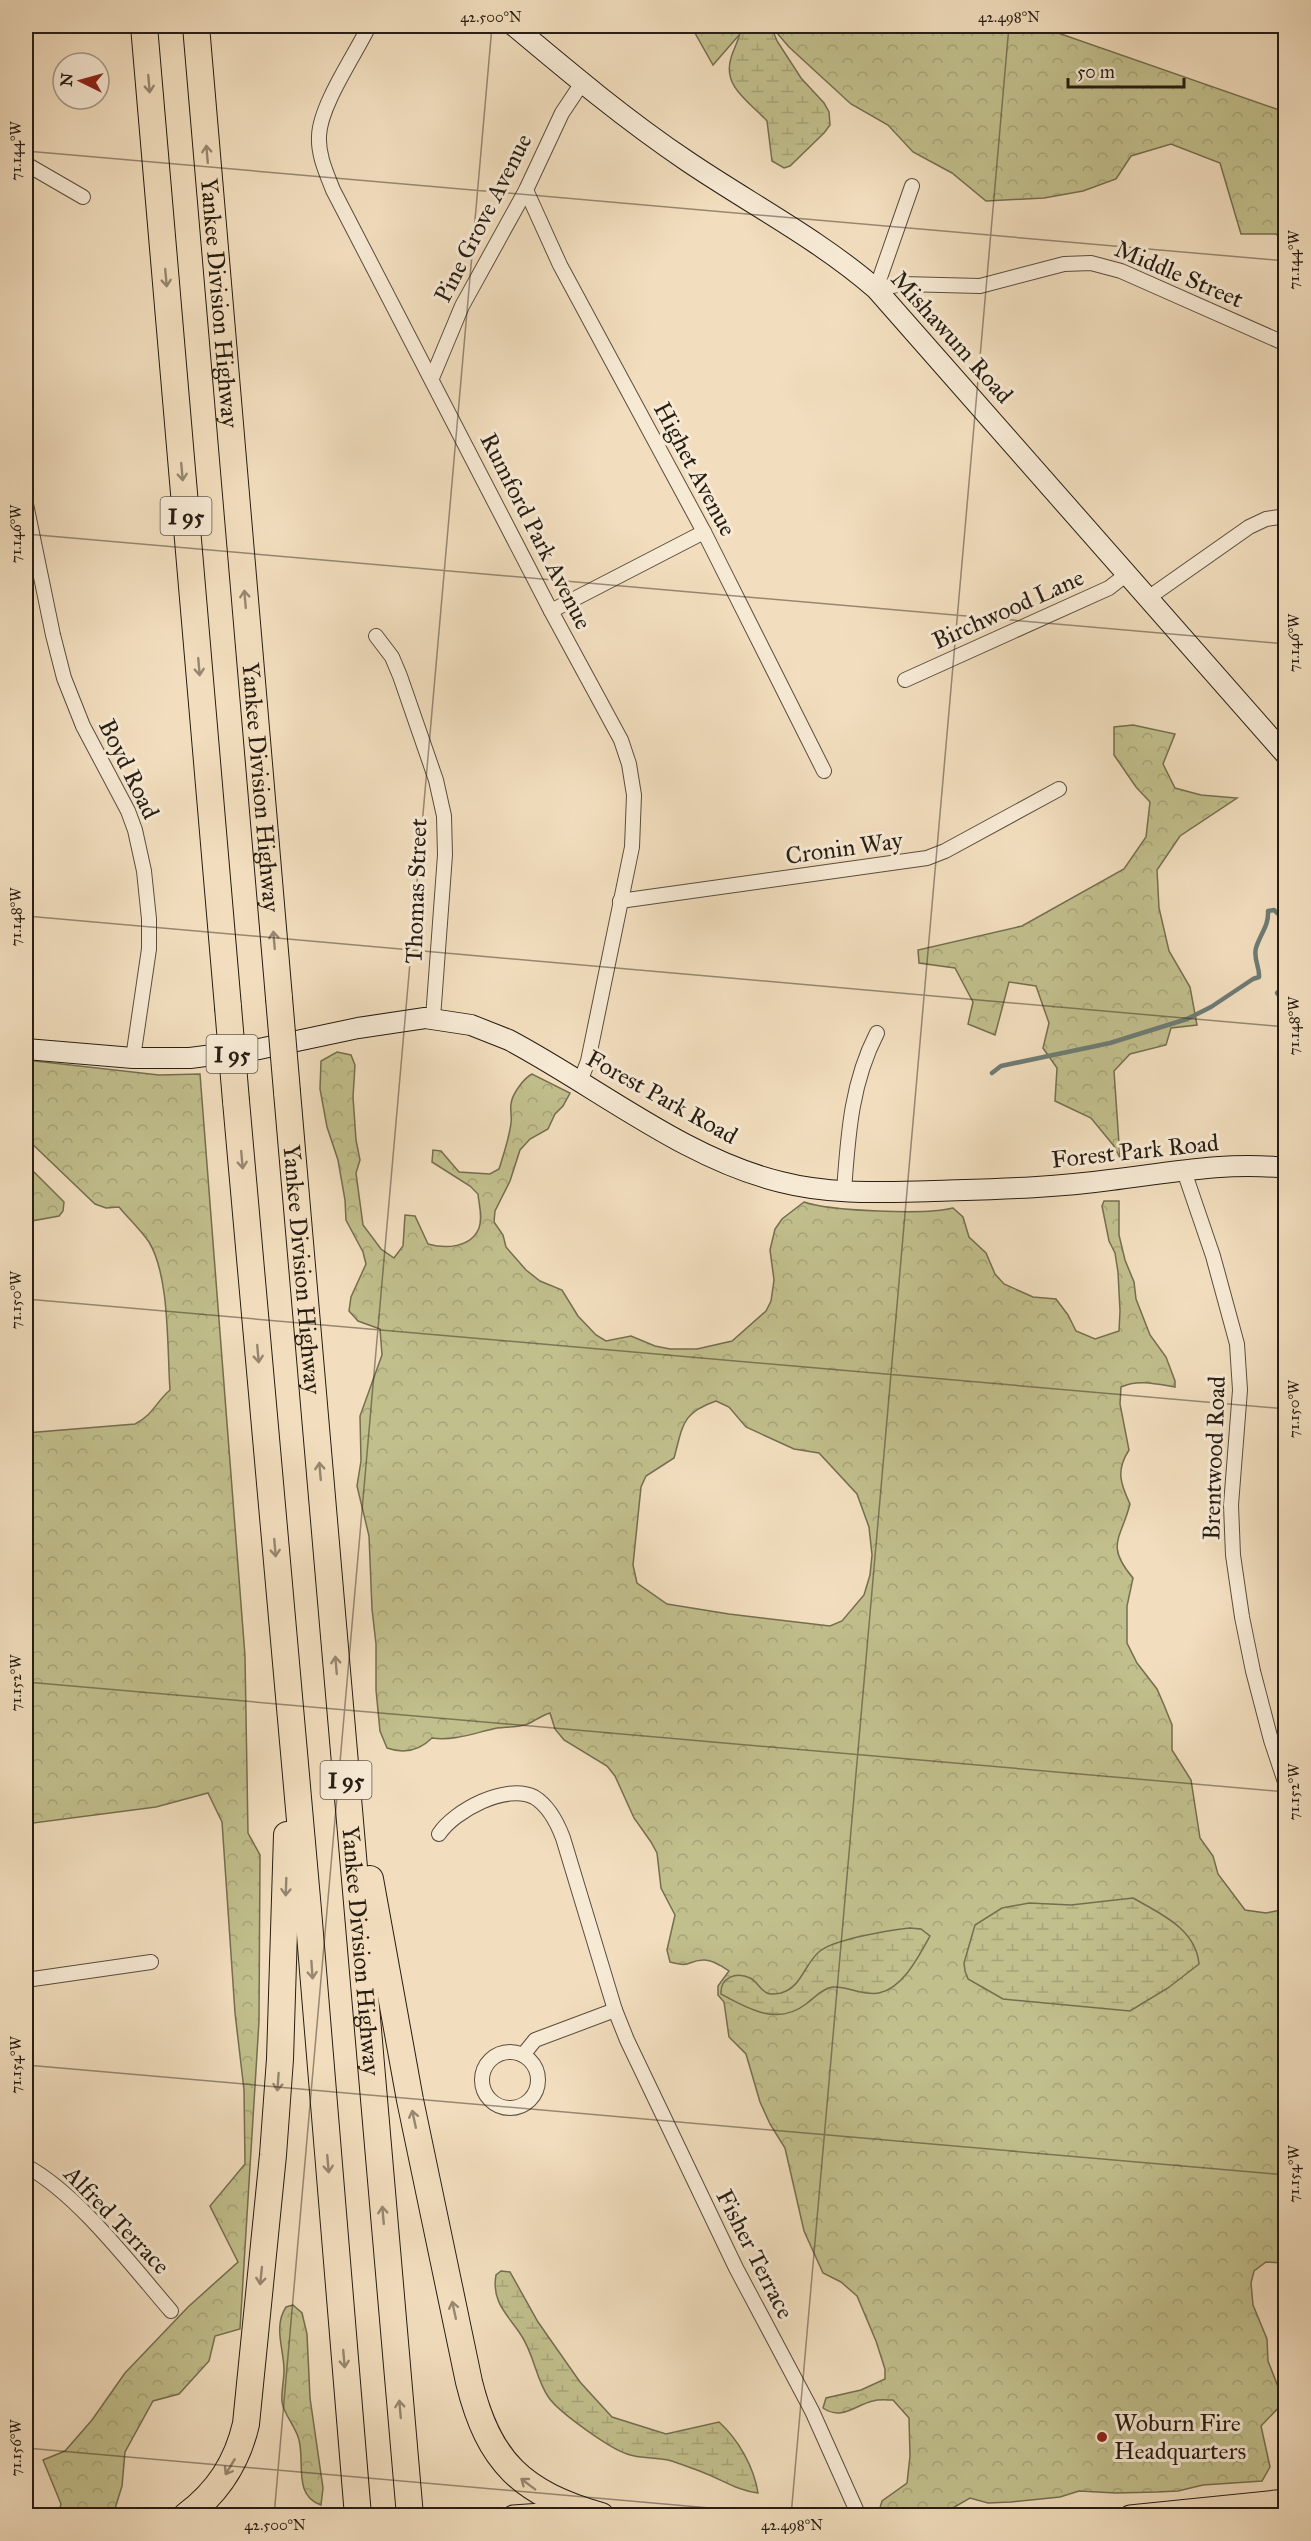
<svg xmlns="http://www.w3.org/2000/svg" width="1311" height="2541" viewBox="0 0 1311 2541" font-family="'IM FELL Great Primer',serif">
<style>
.forest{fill:url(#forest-crowns);stroke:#746e50;stroke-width:1.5;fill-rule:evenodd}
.wetland{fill:url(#wetland-marsh);stroke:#746e50;stroke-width:1.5}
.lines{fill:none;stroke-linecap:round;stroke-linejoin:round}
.stream{stroke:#6d7c75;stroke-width:4.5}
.street-casing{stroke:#5a4d3e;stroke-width:16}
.secondary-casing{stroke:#271d13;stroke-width:22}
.primary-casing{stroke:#271d13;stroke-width:23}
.highway-casing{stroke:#271d13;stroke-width:28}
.street{stroke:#f7ead5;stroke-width:14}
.secondary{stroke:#f7ead5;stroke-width:20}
.primary{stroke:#f2debe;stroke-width:21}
.highway{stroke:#f2debe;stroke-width:26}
.highway-bridge-casing{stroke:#271d13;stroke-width:28;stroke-linecap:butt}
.highway-bridge{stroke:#f2debe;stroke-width:26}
.oneway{stroke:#978771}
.ticks{fill:none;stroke:#271d13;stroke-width:1.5;stroke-opacity:0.45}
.poi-dot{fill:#8f2418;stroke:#f7ead5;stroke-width:2}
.labels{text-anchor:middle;stroke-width:6;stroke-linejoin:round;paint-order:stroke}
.shield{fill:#f7ead5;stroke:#655a4d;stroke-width:1.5}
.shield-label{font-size:22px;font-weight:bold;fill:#271d13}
.street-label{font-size:24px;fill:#271d13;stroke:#f7ead5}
.poi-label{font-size:24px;fill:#271d13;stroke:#f7ead5;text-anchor:start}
.neatline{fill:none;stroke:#271d13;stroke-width:2}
.ticks-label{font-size:15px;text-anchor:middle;fill:#271d13}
</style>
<defs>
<pattern id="forest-crowns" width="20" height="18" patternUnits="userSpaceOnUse" patternTransform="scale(1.5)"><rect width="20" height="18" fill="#c1bf8c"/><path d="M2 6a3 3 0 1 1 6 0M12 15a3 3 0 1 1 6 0" fill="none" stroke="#a6a478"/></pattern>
<pattern id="wetland-marsh" width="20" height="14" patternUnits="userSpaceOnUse" patternTransform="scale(1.5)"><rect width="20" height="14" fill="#c1bf8c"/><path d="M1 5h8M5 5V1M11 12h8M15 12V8" fill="none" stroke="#a6a478"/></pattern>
</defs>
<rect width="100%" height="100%" fill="#f2debe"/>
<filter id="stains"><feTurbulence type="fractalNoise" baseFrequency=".00333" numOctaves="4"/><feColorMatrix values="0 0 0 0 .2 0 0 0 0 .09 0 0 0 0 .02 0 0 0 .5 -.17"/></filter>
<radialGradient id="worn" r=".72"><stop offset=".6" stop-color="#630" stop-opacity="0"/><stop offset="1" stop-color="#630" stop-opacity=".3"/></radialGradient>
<g class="forest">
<path d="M691 26H747L713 65Z"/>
<path d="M771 26H1038L1285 112V243L1276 234H1241L1220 163 1171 144 1131 156 1116 179 1083 191 1044 198 986 201 952 173 913 152 888 125 851 104 789 47Z"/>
<path d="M1133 725 1175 734 1163 764 1175 788 1201 795 1237 798 1180 836 1157 870 1159 908 1169 951 1190 987 1197 1025 1171 1028 1166 1045 1130 1054 1114 1071 1120 1158 1114 1146 1091 1118 1055 1101 1057 1068 1043 1048 1049 1023 1036 986 1009 982 995 1035 968 1024 973 1002 955 968 919 963 918 950 1022 926 1124 869 1146 837 1150 802 1136 787 1114 755V727Z"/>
<path d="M337 1052 351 1055 355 1065 353 1097 356 1140 360 1160 356 1173 363 1225 381 1249 394 1258 403 1246 405 1215 415 1216 428 1244C445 1249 471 1248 479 1228 483 1218 479 1205 478 1194L470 1186 432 1162 433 1150 441 1151 459 1172 490 1174 499 1169C504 1153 509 1139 511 1123 512 1117 510 1110 511 1104 512 1094 524 1078 532 1074L570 1093 563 1106 555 1114 548 1129 530 1139 520 1150 510 1181 495 1211 494 1222 503 1235 506 1247 526 1270 540 1281 562 1290 578 1316 596 1335 606 1341 631 1336 655 1346 670 1349H697L732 1341 766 1311 771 1301 774 1280 770 1250 775 1229 782 1219 804 1202C829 1211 927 1215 953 1208L963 1217 969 1237 986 1253 995 1274 1004 1284 1033 1297 1056 1299 1068 1315 1076 1331 1095 1339 1119 1331 1120 1311 1118 1272 1115 1253 1109 1241 1102 1206 1104 1201H1119V1235L1125 1260 1134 1282 1136 1299 1150 1335 1166 1357 1175 1381V1387C1157 1384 1138 1379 1121 1387L1120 1404 1129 1450C1116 1470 1120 1483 1130 1504 1121 1539 1105 1545 1133 1578L1127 1606V1643L1137 1663 1157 1689 1164 1705 1172 1725V1750L1191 1780 1200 1838 1213 1856 1218 1874 1245 1910 1266 1913 1280 1910 1285 1911V2263L1266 2262 1254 2271 1251 2283 1253 2305 1267 2339 1268 2361 1284 2402 1261 2426 1270 2467 1262 2481 1203 2485 1178 2491 1157 2492 1116 2493 1079 2491 1060 2497 1011 2502 988 2503 970 2498 951 2509H927L916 2515H888L879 2511 882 2501 907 2483 910 2456 909 2418 893 2400C887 2400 879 2399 873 2401 855 2405 842 2421 823 2408L826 2398 861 2390 885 2379V2369L876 2341 857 2296 841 2282 823 2273 804 2231 785 2148 770 2124 760 2102 746 2054 729 2037 724 2002 718 1995V1986L729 1971C722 1966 711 1959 703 1960 686 1961 692 1968 670 1962L667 1950 675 1915 661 1888 657 1853 651 1842 634 1818 615 1776 607 1766 564 1740 555 1729 550 1713C540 1716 532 1723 525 1725 516 1727 506 1727 497 1728 474 1733 455 1741 432 1738 419 1751 404 1754 387 1748L380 1731 376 1690V1644L372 1609 369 1536 357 1486 361 1461 360 1416 382 1355 380 1329 358 1321 349 1311 351 1297 366 1264 363 1252 346 1220 345 1200 338 1160 327 1127 320 1089 321 1061ZM716 1401 729 1407 746 1427 794 1449 819 1453 857 1494 869 1527 872 1555 870 1575 864 1595 842 1621 830 1626 729 1614 667 1604 637 1583 633 1565 641 1487 646 1476 674 1458C683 1426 681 1413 716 1401Z"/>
<path d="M26 1060 159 1075 200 1074 245 1656 248 1833 260 1855 259 2021 240 2329 215 2336 209 2361 179 2394 153 2401 125 2452 122 2486 113 2515H58L61 2504 43 2460 65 2451 92 2420 125 2373 188 2307 238 2262 210 2206 245 2164 244 2090 235 2013 222 1822 208 1793 156 1807 26 1824V1433L135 1424C154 1414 155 1403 170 1390 167 1348 170 1277 149 1242 141 1230 128 1218 119 1207L106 1208 95 1204 26 1138Z"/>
<path d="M26 1164 64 1202 63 1211 59 1216 26 1222Z"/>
<path d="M293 2305 302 2313 307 2334 310 2398 323 2488 321 2505C293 2496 305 2462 299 2440 296 2427 284 2415 282 2402 281 2392 284 2381 284 2370 284 2349 273 2327 286 2307Z"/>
</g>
<g class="wetland">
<path d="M741 26H771L777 41 801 78 824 103 829 112 830 125 824 133 790 166 784 168 772 161 767 121C750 102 722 87 731 58 734 47 741 37 741 26Z"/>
<path d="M1133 1898C1161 1914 1196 1929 1199 1964L1168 1988 1130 2011 1003 1999 968 1979 965 1971 964 1963 975 1925 1002 1908 1029 1903 1071 1905Z"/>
<path d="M910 1928 921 1929 930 1936C919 1956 903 1988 879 1993 864 1996 847 1986 833 1987 823 1988 814 1998 806 2004 778 2026 748 2009 721 1994 720 1978 736 1971 750 1978 757 1981 760 1990 767 1993 771 1995 776 1994 781 1993 802 1987 804 1964 820 1951 835 1939 891 1930 910 1928Z"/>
<path d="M501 2271 510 2272 538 2322 580 2382 612 2417 666 2434 719 2422C738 2439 754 2467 758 2493 738 2491 721 2479 702 2472 691 2468 679 2463 668 2460 655 2457 640 2459 627 2454 609 2448 560 2413 549 2398 536 2380 534 2354 521 2335 508 2315 491 2302 496 2275Z"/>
</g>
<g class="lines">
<g class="stream">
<path d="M1286 985 1277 993 1286 1005"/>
<path d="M992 1073 1001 1066 1110 1043 1187 1019 1211 1007 1253 979 1259 977C1260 967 1253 959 1256 948 1260 934 1269 926 1268 911L1274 910 1286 921"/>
</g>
<g class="street-casing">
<g id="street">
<path d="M369 26C355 55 320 105 319 136 318 155 326 172 333 190L551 611 621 740 629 764 634 795 632 847 588 1061 580 1082"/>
<path d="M26 164 83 197"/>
<path d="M526 190 560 265 704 532 824 771"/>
<path d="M876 289 903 284 980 286 1064 264 1091 263 1121 271 1286 344"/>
<path d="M876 289 912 186"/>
<path d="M432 378 462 306 526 190 562 113 582 83"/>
<path d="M26 504 53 635 64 678 83 726 128 811 135 830 144 871 149 919V949L133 1058"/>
<path d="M1148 598 1249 527 1266 519 1286 516"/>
<path d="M551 611 704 532"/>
<path d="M376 636 392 657 400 676 436 780 444 816 445 855 433 1018"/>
<path d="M905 680 1109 588 1127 574"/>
<path d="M620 901 927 858 945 851 1059 789"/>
<path d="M1184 1171 1213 1256 1237 1344 1240 1390 1231 1505 1233 1555 1242 1617 1253 1671 1271 1740 1286 1785"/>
<path d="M844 1191C848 1136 851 1083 877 1033"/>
<path d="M439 1834C454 1811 506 1783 534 1797 549 1806 557 1822 563 1838L615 2010 627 2040 736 2268 812 2411 859 2516"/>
<path d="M26 1980 151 1962"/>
<circle cx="510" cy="2080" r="28"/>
<path d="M523 2055 535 2040 615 2010"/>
<path d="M26 2166C78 2194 132 2266 171 2311"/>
</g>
</g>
<g class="secondary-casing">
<g id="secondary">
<path d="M514 26C570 73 626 120 687 161 749 203 820 240 876 289L1286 755"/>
<path d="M26 1049 133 1058H190L259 1049 358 1028 425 1018 471 1025 509 1040C596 1086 685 1159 781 1182 831 1195 883 1192 934 1191 993 1189 1052 1188 1110 1180 1168 1173 1227 1161 1286 1168"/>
</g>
</g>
<g class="primary-casing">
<g id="primary">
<path d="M513 2516 557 2513 584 2514"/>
<path d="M1130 2516 1286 2500"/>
</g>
</g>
<g class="highway-casing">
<g id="highway">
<path d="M144 26 228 1007"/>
<path id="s1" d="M196 26 279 998"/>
<path id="s2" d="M287 1092 410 2516"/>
<path d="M236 1101 308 1910 358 2516"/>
<path d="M370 1879 410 2100 469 2382C489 2463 522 2493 601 2516"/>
<path d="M186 2516C218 2492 237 2463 246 2424L273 2155 280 2059 287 1835"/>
</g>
</g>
<use href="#street" class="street"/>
<use href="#secondary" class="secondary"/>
<use href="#primary" class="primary"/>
<use href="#highway" class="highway"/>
<g class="highway-bridge-casing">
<g id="highway-bridge">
<path d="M279 998 287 1092"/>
<path d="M228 1007 236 1101"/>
</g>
</g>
<use href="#highway-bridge" class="highway-bridge"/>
</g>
<defs><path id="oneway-shaft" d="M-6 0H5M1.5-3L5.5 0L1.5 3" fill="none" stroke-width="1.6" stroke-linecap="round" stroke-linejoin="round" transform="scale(1.5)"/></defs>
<g class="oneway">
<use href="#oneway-shaft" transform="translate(149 84) rotate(85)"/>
<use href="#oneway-shaft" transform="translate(207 154) rotate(-95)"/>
<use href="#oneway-shaft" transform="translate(166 278) rotate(85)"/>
<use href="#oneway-shaft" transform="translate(182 472) rotate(85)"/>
<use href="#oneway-shaft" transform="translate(245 599) rotate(-95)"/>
<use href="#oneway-shaft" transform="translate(199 667) rotate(85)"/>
<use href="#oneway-shaft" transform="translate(274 940) rotate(-95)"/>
<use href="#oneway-shaft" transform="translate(242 1160) rotate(85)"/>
<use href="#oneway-shaft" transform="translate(258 1354) rotate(85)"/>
<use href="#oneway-shaft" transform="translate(320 1471) rotate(-95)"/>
<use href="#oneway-shaft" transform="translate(275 1548) rotate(85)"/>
<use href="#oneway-shaft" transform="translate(336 1665) rotate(-95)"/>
<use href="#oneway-shaft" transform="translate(286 1887) rotate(92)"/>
<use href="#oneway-shaft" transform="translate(312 1970) rotate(86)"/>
<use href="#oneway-shaft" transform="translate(278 2082) rotate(94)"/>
<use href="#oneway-shaft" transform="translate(414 2119) rotate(-102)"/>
<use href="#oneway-shaft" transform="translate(328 2164) rotate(85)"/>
<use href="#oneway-shaft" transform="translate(383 2215) rotate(-95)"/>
<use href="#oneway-shaft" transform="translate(261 2276) rotate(96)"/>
<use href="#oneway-shaft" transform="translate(454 2310) rotate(-102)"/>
<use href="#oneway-shaft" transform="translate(344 2359) rotate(85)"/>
<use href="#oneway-shaft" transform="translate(400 2409) rotate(-95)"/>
<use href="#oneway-shaft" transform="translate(230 2467) rotate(121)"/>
<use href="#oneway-shaft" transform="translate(528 2484) rotate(-143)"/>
</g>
<path class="ticks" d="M26 151 1286 261M26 534 1286 644M26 916 1286 1027M26 1299 1286 1409M26 1682 1286 1792M26 2065 1286 2175M26 2448 802 2516M274 2516 492 26M791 2516 1009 26"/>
<circle class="poi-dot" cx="1102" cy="2437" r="6"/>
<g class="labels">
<g class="shield">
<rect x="160.5" y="497" width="51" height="38" rx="4.5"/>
<rect x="206.5" y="1035" width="51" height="38" rx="4.5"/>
<rect x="320.5" y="1761" width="51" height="38" rx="4.5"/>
</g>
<g class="shield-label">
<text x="186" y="524">I 95</text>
<text x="232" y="1062">I 95</text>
<text x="346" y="1788">I 95</text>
</g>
<g class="street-label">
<text transform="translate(483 218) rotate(-63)" y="8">Pine Grove Avenue</text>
<text transform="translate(1179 274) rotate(23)" y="8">Middle Street</text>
<text dy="8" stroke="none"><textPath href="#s1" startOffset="278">Yankee Division Highway</textPath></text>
<text transform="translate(952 337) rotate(48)" y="8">Mishawum Road</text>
<text transform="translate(695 469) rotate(62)" y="8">Highet Avenue</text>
<text transform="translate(536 531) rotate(63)" y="8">Rumford Park Avenue</text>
<text transform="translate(1008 609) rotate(-24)" y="8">Birchwood Lane</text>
<text transform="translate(129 769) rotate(64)" y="8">Boyd Road</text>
<text dy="8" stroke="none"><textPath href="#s1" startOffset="764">Yankee Division Highway</textPath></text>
<text transform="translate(844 848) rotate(-8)" y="8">Cronin Way</text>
<text transform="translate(416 891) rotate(-88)" y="8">Thomas Street</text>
<text transform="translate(662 1097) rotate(29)" y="8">Forest Park Road</text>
<text transform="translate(1135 1151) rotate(-6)" y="8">Forest Park Road</text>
<text dy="8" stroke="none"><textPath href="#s2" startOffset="178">Yankee Division Highway</textPath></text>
<text transform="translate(1214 1458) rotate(-88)" y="8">Brentwood Road</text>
<text dy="8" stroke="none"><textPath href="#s2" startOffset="862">Yankee Division Highway</textPath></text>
<text transform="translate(117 2220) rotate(46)" y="8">Alfred Terrace</text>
<text transform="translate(755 2254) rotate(63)" y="8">Fisher Terrace</text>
</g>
<g class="poi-label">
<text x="1114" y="2431">Woburn Fire<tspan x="1114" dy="28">Headquarters</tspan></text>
</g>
</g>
<rect width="1311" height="2541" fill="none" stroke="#f2debe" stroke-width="66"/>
<g transform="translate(81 81) rotate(275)"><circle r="28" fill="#f7ead5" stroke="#a49887" stroke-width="1.5"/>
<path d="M0-4.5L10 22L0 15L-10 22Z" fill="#8f2418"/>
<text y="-9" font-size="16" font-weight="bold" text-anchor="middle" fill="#271d13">N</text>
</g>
<path d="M1068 78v9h116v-9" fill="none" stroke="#271d13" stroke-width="3"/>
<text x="1077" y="78" font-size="18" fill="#271d13" stroke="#f7ead5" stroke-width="4.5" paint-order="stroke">50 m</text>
<rect x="33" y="33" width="1245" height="2475" class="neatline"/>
<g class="ticks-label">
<text x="491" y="22">42.500°N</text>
<text x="1009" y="22">42.498°N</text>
<text transform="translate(16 151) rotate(-90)" y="5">71.144°W</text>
<text transform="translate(1294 260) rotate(-90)" y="5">71.144°W</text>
<text transform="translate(16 534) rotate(-90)" y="5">71.146°W</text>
<text transform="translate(1294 643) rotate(-90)" y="5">71.146°W</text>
<text transform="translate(16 917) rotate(-90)" y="5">71.148°W</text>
<text transform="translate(1294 1026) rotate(-90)" y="5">71.148°W</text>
<text transform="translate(16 1300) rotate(-90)" y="5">71.150°W</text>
<text transform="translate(1294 1409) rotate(-90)" y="5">71.150°W</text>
<text transform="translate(16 1683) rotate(-90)" y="5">71.152°W</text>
<text transform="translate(1294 1792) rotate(-90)" y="5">71.152°W</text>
<text transform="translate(16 2065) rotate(-90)" y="5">71.154°W</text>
<text transform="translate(1294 2174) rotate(-90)" y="5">71.154°W</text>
<text transform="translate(16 2448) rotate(-90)" y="5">71.156°W</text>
<text x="275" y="2530">42.500°N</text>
<text x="792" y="2530">42.498°N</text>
</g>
<rect width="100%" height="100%" filter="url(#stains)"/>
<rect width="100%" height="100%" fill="url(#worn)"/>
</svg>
